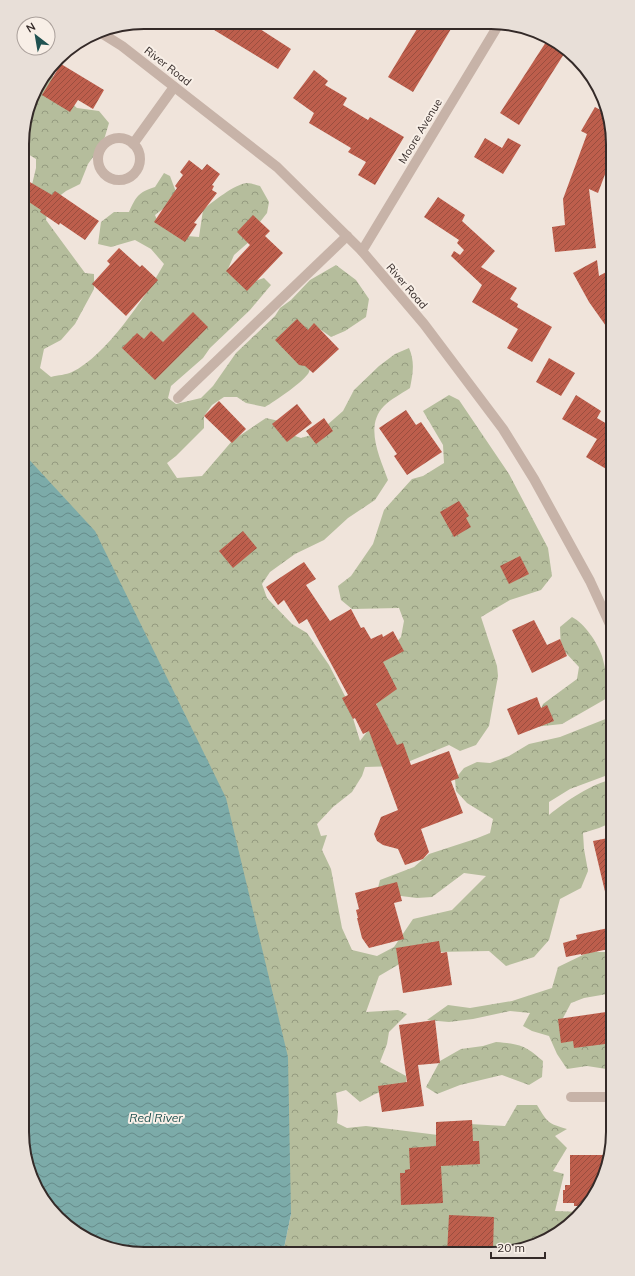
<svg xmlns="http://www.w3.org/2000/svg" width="635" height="1276" viewBox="0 0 635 1276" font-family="Mulish,sans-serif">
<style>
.forest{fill:url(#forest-crowns)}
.water{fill:url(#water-waves)}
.building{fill:url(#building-hatch)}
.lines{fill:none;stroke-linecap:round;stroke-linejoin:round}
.minor{stroke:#c7b3a8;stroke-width:10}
.labels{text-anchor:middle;stroke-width:4;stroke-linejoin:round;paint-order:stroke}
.street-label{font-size:11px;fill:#342a28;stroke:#f8efe7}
.water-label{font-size:12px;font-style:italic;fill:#205251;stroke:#f8efe7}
.rim{fill:none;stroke:#342a28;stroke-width:2}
</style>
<defs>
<pattern id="forest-crowns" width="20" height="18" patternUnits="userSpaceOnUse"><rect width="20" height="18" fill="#b5bd9c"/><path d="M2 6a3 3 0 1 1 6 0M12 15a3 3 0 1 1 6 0" fill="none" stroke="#949a7f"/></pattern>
<pattern id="water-waves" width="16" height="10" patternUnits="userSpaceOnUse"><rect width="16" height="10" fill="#7caba9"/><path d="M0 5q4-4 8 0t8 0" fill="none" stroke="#668b8a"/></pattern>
<pattern id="building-hatch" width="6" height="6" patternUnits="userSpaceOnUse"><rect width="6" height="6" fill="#bd5e4c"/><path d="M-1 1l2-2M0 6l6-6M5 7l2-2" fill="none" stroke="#9a4e3f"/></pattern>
</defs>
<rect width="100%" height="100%" fill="#f0e4db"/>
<g class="forest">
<path d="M68 50 62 61 52 74 62 95 77 108 99 111 109 123 103 143 88 164 80 184 66 191 49 204 46 220 85 273 94 274V289L75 324 61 340 44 349 40 368 51 377C58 375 66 375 72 372 105 357 146 296 164 264L151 249 135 240 111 247 98 244 101 222 114 212H129C136 197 138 192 155 187L164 173 170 176 176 192 164 208 155 215 159 225 187 236 199 237 203 210C212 202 235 184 247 183 251 183 256 185 260 186L269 202 267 213 256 227 250 241 234 255 228 269 252 282 264 278 271 285 250 310 210 348 203 358 171 386 168 398 176 404 201 398 213 386 236 353 275 316 280 308 291 300 310 280 336 265 356 280 369 299 366 317 345 331 331 337 314 325C313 340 314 358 309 372 306 380 274 402 265 407L246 403 237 397H224L212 405 204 416V428L176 456 167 463 177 478 202 476 232 441 266 418 279 421 286 433 301 438 318 433 343 411 354 390 379 366 395 354 409 348C415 362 413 373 410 388 401 394 391 399 384 406 364 426 380 458 388 480L375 500 348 518 324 540 295 554 270 572 262 584 267 598 292 624 307 633 329 665 348 702 360 741 376 720 378 663 401 637 404 621 399 608 352 609 341 600 338 586 351 576 373 544 384 510 412 479 423 476 444 463 443 445 423 411 449 395 459 400 509 474 548 548 552 576 541 590 510 600 481 617 497 666 498 676 489 726 476 745 460 751 449 745 398 766 365 767 362 776 352 792 333 807 317 824 321 836 327 835 322 850 331 869 342 928 352 950 377 956 394 947 413 919 452 910 486 876 464 873 432 897 417 898 393 895 378 888 380 880 414 867 429 854 475 839 490 833 493 819 467 803 456 791 455 779 464 768 477 762 490 763 509 756 529 744 560 737 613 716V773L570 789 549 802V815C566 801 591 784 613 779V822L599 828 583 833 584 849 588 871 581 888 560 899 549 940 534 957 506 966 489 951 437 952 408 959 379 976 366 1012 398 1010 407 1014 389 1032 387 1044 380 1062 406 1076 407 1091C384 1088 380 1091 360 1102L346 1090 336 1093 338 1112 337 1123 347 1128 366 1126 438 1135 470 1124 505 1126 517 1105H537C548 1123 547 1123 567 1129L555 1136 567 1148 553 1171 564 1174 555 1211 582 1212 559 1233 530 1248 491 1254 283 1253 291 1214 23 454V197L30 193 36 168V159L23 151V129L35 90 64 53Z"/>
<path d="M572 617C585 624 597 642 602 656 606 669 607 684 609 697L562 724 534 727 543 704 577 679 579 667 565 652 561 653 560 627Z"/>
<path d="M589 952H613V993L584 998 571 1003 562 1020 613 1049V1070L587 1066 567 1069 557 1054 549 1036 532 1031 523 1026 530 1013 510 1011 473 1019 449 1022 427 1020 448 1005 470 1008 512 1001 552 988 558 967Z"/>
<path d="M496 1042C520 1044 525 1045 543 1061L542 1077 529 1085 502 1075 460 1085 437 1094 426 1087 440 1061 461 1049 483 1046Z"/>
</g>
<path class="water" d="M23 453 95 531 226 798 288 1057 291 1214 283 1253H128L97 1245 64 1224 28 1171 22 1132Z"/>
<g class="building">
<path d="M201 22 264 23 260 29 291 49 278 69Z"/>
<path d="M420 24H454L413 92 388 77Z"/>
<path d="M546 42 564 54 519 125 500 113Z"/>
<path d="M61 64 104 90 93 109 78 100 70 112 42 95Z"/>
<path d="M314 70 328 81 325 85 347 98 343 105 368 120 370 117 404 137 375 185 358 175 366 162 348 152 351 148 309 123 314 113 293 98Z"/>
<path d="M595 107 608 114 613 144V153L598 193 589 189 596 248 555 252 552 227 565 225 563 199 587 134 581 131Z"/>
<path d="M485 138 502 148 508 138 521 145 503 174 474 157Z"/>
<path d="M189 160 202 170 207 164 220 174 212 185 214 186 212 190 217 193 194 223 197 224 185 242 154 222 177 188 175 186 183 175 180 172Z"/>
<path d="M23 178 52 195 55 191 99 221 85 240 60 223 59 225 40 212 41 210 23 198Z"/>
<path d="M438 197 465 215 462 221 495 251 481 267 517 288 510 299 518 304 517 307 552 327 532 362 507 348 518 329 472 302 482 285 451 256 454 251 460 255 464 250 457 243 459 240 424 217Z"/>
<path d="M253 215 270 231 265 236 283 253 247 291 226 271 250 245 237 232Z"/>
<path d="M119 248 140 267 142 265 158 280 126 316 92 284 110 264 107 261Z"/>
<path d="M597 260 599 276 608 271 613 281V336L589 302 573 273Z"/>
<path d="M193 312 208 327 155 380 122 348 137 333 144 339 151 331 163 342Z"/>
<path d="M297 319 308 330 314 323 339 349 313 373 305 366 299 365 275 340Z"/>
<path d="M549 358 575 373 561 396 536 382Z"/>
<path d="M576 395 601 411 597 418 607 424 613 414V473L586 457 597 439 562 419Z"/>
<path d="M219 401 246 429 232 443 204 416Z"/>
<path d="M297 404 312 423 287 442 272 424Z"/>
<path d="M406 410 416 425 421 422 442 452 407 475 394 456 397 454 379 428Z"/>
<path d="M324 418 333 431 316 444 306 431Z"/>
<path d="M459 501 469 516 466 518 471 527 454 537 440 512Z"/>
<path d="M243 531 257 548 233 568 219 551Z"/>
<path d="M520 556 529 574 509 584 500 566Z"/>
<path d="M304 562 316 579 306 585 330 621 351 609 361 628 364 627 371 639 382 634 383 637 393 631 404 651 383 662 397 689 376 704 397 745 403 743 411 765 449 751 459 778 451 781 463 813 421 829 429 852 423 859 405 865 398 849 383 845 377 841 374 834 381 817 398 810 369 731 363 734 355 718 353 719 342 698 348 695 307 619 299 624 284 600 278 605 266 587Z"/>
<path d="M534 620 547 645 560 639 567 656 532 673 512 630Z"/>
<path d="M537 697 541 708 547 705 554 721 518 735 507 709Z"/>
<path d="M613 837V900H607L593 841Z"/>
<path d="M397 882 402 901 394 903 404 939 369 948 362 938 357 918H358L356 910 359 909 355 893Z"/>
<path d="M613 927V948L581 955V954L566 957 563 943 577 939 576 935Z"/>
<path d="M439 941 441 953 447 952 452 985 403 993 396 948Z"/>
<path d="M613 1011V1043L574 1048 573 1041 561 1043 558 1019Z"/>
<path d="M435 1020 440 1063 418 1065 424 1106 382 1112 378 1086 407 1082 399 1025Z"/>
<path d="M472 1120 473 1141H479L480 1164 441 1166 443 1203 401 1205 400 1173H405V1170L410 1169 409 1148 436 1146V1122Z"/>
<path d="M570 1155H609L604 1178 588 1206H574V1203H563V1190H565V1185H570Z"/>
<path d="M449 1215 494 1217 493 1249 483 1248 482 1253 478 1252V1254H447Z"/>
</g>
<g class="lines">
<g class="minor">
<path d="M98 31 122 46 277 167 362 251 424 324 503 429 534 479 590 581 613 631"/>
<circle cx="119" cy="159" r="21"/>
<path d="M133 144 174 87"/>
<path d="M362 251 499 24"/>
<path d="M178 398 347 236"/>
<path d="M571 1097H613"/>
</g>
</g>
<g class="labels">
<g class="street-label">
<text transform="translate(168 66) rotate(38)" y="4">River Road</text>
<text transform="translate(420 131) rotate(-59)" y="4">Moore Avenue</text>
<text transform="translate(407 286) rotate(49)" y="4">River Road</text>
</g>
<g class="water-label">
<text x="156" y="1122">Red River</text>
</g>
</g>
<path d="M0 0H635V1276H0ZM144 29H491A115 115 0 0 1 606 144V1132A115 115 0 0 1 491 1247H144A115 115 0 0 1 29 1132V144A115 115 0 0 1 144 29Z" fill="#e8dfd8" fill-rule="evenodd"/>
<path class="rim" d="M144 29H491A115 115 0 0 1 606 144V1132A115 115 0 0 1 491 1247H144A115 115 0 0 1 29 1132V144A115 115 0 0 1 144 29Z"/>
<g transform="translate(36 36) rotate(329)"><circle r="19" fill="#f8efe7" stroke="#aaa09b"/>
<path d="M0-3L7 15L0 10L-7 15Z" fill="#205251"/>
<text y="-6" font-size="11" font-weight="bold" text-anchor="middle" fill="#342a28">N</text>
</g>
<path d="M491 1252v6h54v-6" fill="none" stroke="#342a28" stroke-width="2"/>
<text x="497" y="1252" font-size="12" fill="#342a28" stroke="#f8efe7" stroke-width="3" paint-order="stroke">20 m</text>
</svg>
